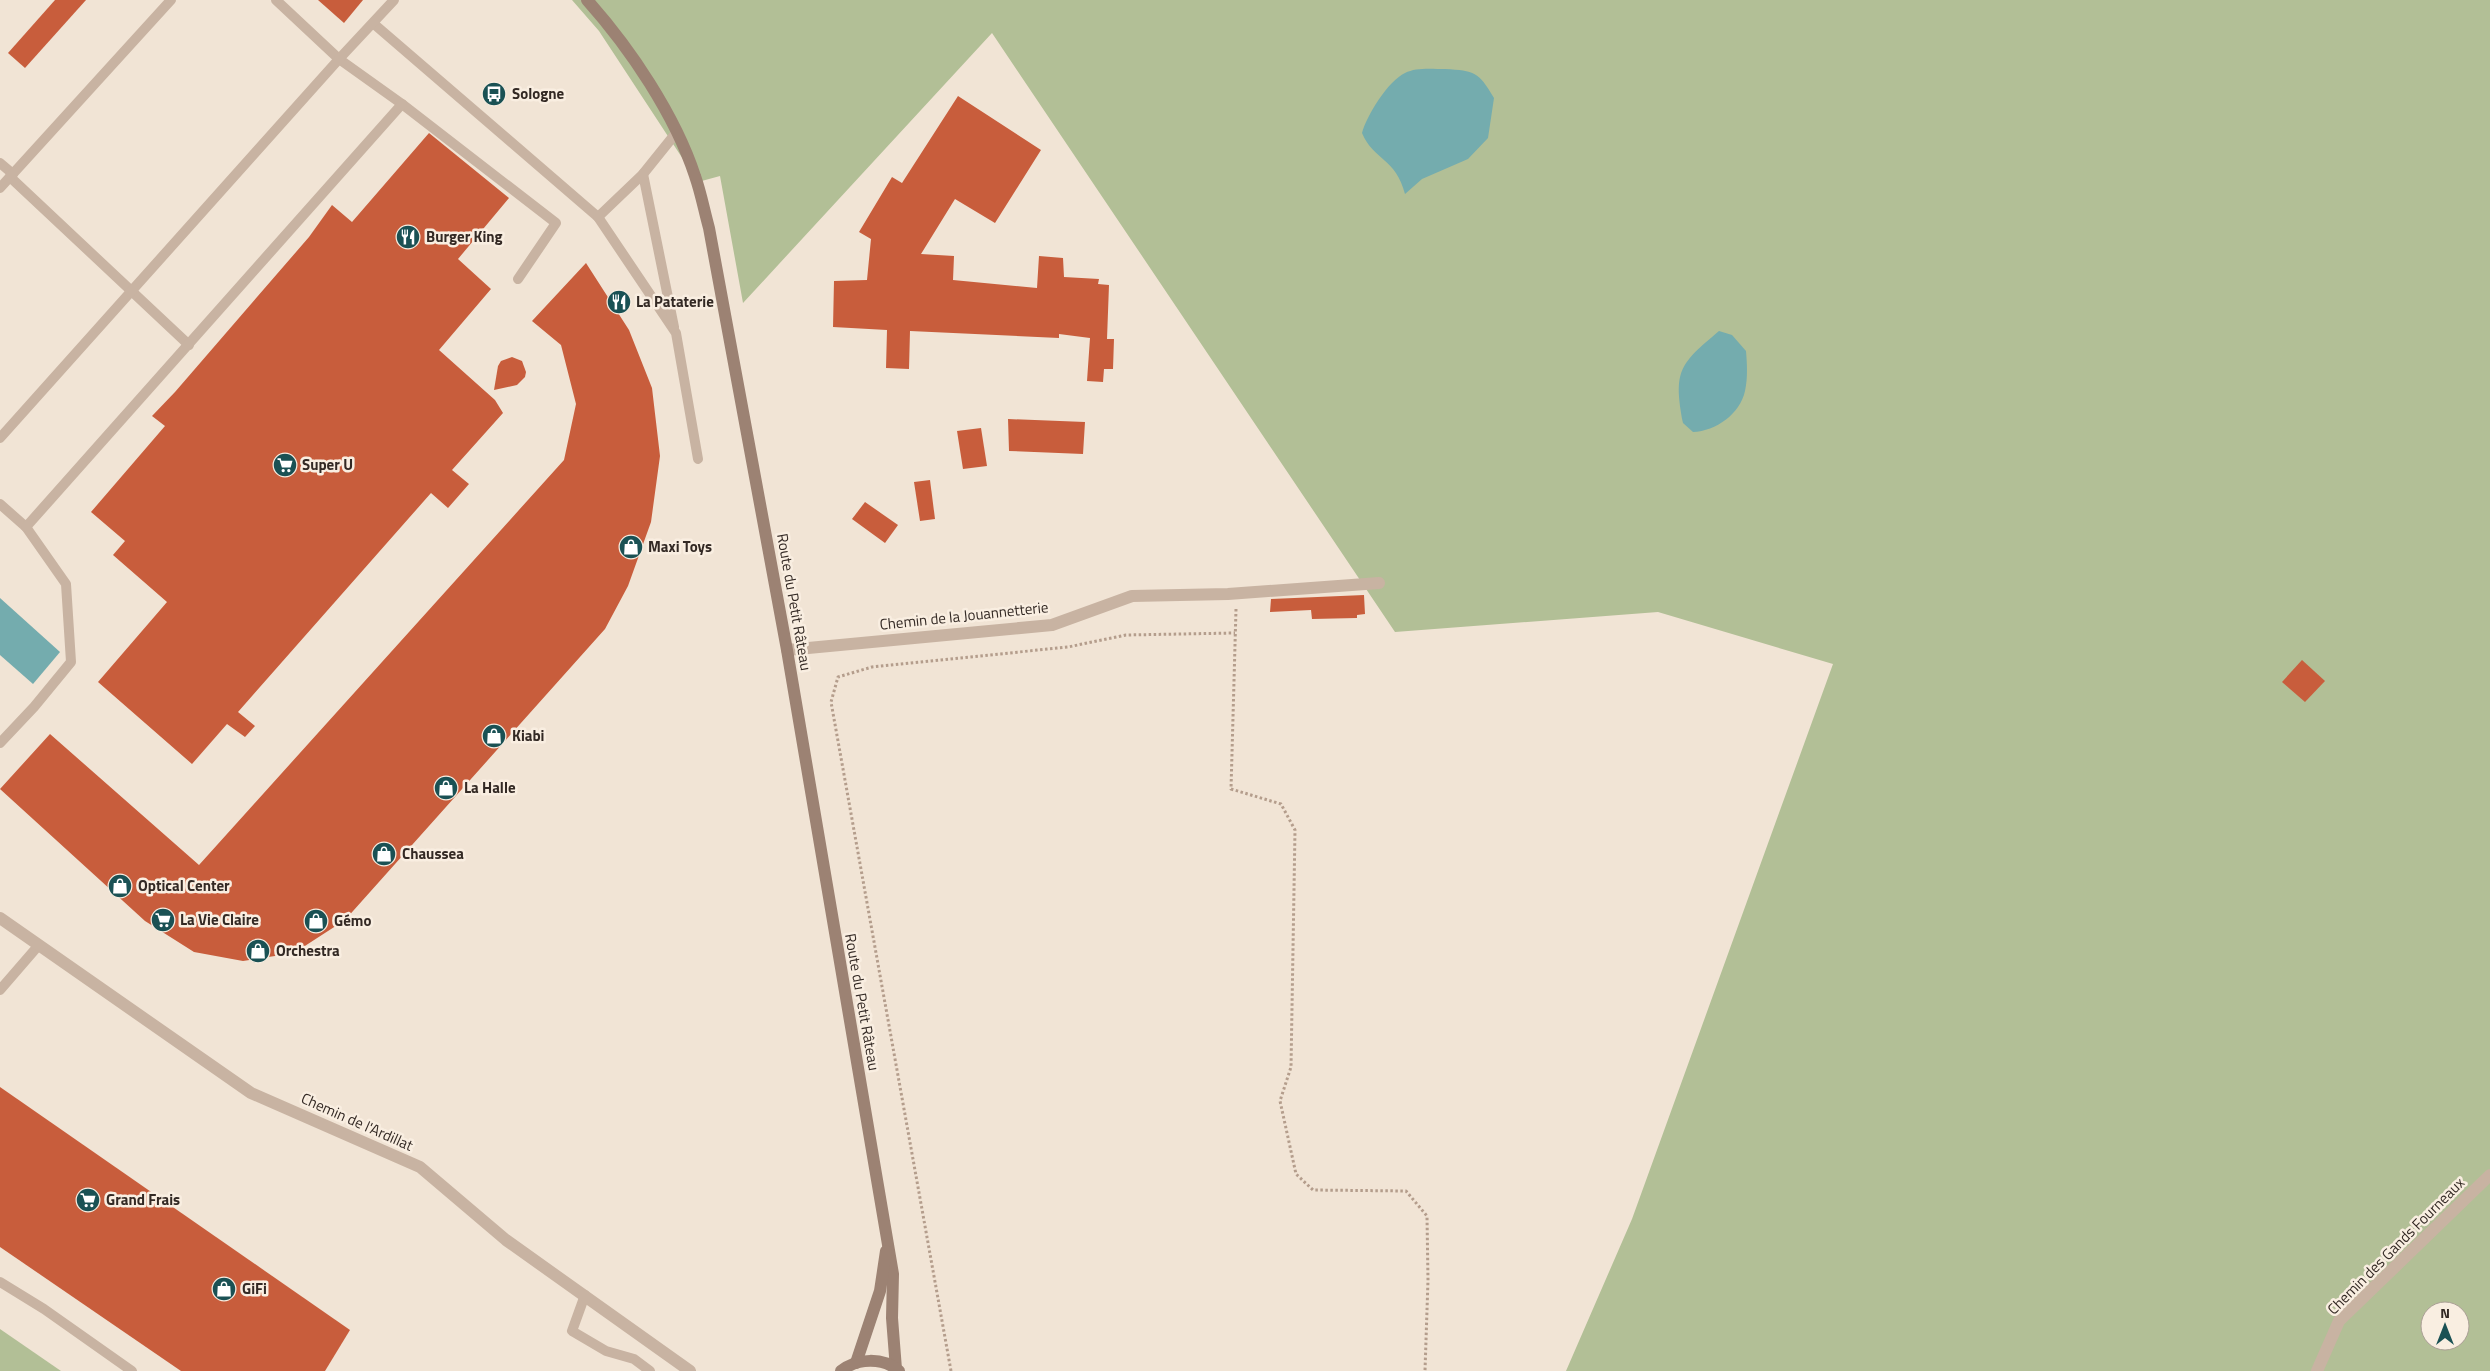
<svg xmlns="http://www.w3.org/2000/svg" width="2490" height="1371" viewBox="0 0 2490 1371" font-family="'Titillium Web',sans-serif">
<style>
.green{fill:#b2bf96;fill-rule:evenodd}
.water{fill:#74acae}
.building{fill:#c85d3c}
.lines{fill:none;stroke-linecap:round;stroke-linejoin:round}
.path{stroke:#b49d8c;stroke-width:3;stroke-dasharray:2.5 2.5;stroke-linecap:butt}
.lane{stroke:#c8b3a2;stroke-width:10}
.street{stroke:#c8b3a2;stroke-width:12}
.secondary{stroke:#9c8273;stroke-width:12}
.labels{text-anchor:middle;stroke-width:5;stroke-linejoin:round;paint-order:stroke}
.poi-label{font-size:15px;font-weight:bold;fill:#332924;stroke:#f9eee1;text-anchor:start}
.street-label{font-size:15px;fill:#332924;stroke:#f9eee1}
</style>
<rect width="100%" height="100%" fill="#f1e4d5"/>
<g class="green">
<path d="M572 0H2490V1371H1566L1632 1219 1833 664 1658 612 1395 632 992 33 743 303 720 176 698 182 599 31ZM2430 1311H2460V1341H2430Z"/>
<path d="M0 1329 61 1371H0Z"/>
</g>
<g class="water">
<path d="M1445 69C1475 71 1478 71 1494 98L1488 138 1468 159 1422 179 1405 194C1396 158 1374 161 1362 133 1367 115 1388 81 1405 73 1416 67 1433 69 1445 69Z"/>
<path d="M1719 331 1732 335 1746 351C1747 363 1748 378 1745 391 1740 414 1716 431 1693 432L1683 423C1673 370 1680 364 1719 331Z"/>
<path d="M0 598 60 652 33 684 0 655Z"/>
</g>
<g class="building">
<path d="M55 0H86L25 68 8 53Z"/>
<path d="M318 0H363L344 23Z"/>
<path d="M958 96 1041 150 995 223 955 199 921 254 954 256 953 280 1037 288 1039 256 1063 258 1064 277 1099 279 1098 284 1109 285 1107 339H1114L1113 369H1104L1103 382 1087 381 1090 338 1059 334V338L910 331 909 369 886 368 887 330 833 327 834 281 867 280 871 239 859 232 892 177 902 183Z"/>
<path d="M429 133 509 198 458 259 491 289 439 350 495 400 503 413 452 470 469 484 448 508 431 493 238 712 255 726 245 737 227 724 192 764 98 682 167 602 113 555 125 541 91 512 165 426 152 416 175 392 309 237 332 205 352 222Z"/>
<path d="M586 263 629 330 652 388 660 456 651 522 628 586 605 629 345 920 294 953 243 961 194 952 145 921 0 789 50 734 199 865 564 460 576 404 561 345 532 321Z"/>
<path d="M512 357 522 361 526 372 525 377 517 385 494 390 498 366 501 361Z"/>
<path d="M1008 419 1085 422 1083 454 1009 451Z"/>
<path d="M981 428 987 466 963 469 957 431Z"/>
<path d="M930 480 935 519 920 521 914 482Z"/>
<path d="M865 502 898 525 885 543 852 519Z"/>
<path d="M1364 595 1365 614 1357 615V618L1312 619 1311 610 1270 612 1271 599Z"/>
<path d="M2302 660 2325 681 2305 702 2282 682Z"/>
<path d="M0 1087 350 1330 325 1371H181L0 1247Z"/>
</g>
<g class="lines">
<g class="path">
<path d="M1236 609 1231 789 1281 804 1295 830 1291 1067 1280 1101 1296 1174 1313 1190 1406 1191 1427 1216 1428 1280 1425 1371"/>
<path d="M951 1371 831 702 838 677 872 667 1068 647 1126 635 1235 633"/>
</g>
<g class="lane">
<path d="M276 0 339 59 402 104 556 223 518 279"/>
<path d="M374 24 598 217 676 333 698 459"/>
<path d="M0 163 13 174"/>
<path d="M643 174 674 327"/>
<path d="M10 177 189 345"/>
<path d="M0 188 171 0"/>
<path d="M598 217 643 174 676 133"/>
<path d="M0 438 339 59 394 0"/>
<path d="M0 504 26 527 66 584 71 662 34 707 0 743"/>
<path d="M26 527 402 104"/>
<path d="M0 990 38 946"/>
<path d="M0 1282 44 1309 132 1371"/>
<path d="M585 1295 572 1331 606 1351 634 1359 650 1371"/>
</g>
<g class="street">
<path d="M787 650 1052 625 1132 596 1228 594 1379 583"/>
<path d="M0 918 251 1093 420 1167 506 1240 690 1371"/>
<path d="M2317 1371 2339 1321 2490 1175"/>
</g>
<g class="secondary">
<path d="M587 0C630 48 675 115 695 176 701 193 704 210 709 228L787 650 893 1274 892 1318 896 1369"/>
<path d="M856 1363 880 1291 886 1251"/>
<path d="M841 1371C857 1358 883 1357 899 1371"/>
</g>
</g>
<defs>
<g id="bus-disc" transform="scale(1.25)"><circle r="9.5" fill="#1a5154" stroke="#f9eee1"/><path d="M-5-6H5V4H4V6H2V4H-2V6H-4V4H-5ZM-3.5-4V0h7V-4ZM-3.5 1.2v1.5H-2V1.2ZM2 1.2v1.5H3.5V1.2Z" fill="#fff"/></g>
<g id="restaurant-disc" transform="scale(1.25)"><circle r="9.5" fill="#1a5154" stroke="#f9eee1"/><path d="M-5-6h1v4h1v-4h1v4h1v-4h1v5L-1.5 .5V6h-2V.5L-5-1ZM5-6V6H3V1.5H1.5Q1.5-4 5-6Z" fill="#fff"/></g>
<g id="supermarket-disc" transform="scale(1.25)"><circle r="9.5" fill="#1a5154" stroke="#f9eee1"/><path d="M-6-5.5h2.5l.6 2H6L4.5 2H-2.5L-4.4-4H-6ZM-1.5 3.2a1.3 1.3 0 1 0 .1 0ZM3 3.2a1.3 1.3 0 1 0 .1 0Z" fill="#fff"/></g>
<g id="shop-disc" transform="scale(1.25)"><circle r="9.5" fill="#1a5154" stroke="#f9eee1"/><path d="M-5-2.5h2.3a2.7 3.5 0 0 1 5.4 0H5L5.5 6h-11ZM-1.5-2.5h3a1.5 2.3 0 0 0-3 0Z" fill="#fff"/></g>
</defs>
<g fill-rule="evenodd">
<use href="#bus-disc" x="494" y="94"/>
<use href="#restaurant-disc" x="408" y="237"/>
<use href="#restaurant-disc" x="619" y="302"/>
<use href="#supermarket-disc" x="285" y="465"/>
<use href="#shop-disc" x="631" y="547"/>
<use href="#shop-disc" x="494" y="736"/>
<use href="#shop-disc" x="446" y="788"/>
<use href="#shop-disc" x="384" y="854"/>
<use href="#shop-disc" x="120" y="886"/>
<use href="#supermarket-disc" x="163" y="920"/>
<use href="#shop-disc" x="316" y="921"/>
<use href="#shop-disc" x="258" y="951"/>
<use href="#supermarket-disc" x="88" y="1200"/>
<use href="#shop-disc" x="224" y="1289"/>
</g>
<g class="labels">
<g class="poi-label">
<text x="512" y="99">Sologne</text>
<text x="426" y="242">Burger King</text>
<text x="636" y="307">La Pataterie</text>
<text x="302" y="470">Super U</text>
<text x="648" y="552">Maxi Toys</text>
<text x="512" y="741">Kiabi</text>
<text x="464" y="793">La Halle</text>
<text x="402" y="859">Chaussea</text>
<text x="138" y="891">Optical Center</text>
<text x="180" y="925">La Vie Claire</text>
<text x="334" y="926">Gémo</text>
<text x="276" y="956">Orchestra</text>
<text x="106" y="1205">Grand Frais</text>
<text x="242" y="1294">GiFi</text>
</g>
<g class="street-label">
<text transform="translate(794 602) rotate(80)" y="5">Route du Petit Râteau</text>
<text transform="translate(964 616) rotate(-6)" y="5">Chemin de la Jouannetterie</text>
<text transform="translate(862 1002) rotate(80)" y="5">Route du Petit Râteau</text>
<text transform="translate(357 1122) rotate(24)" y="5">Chemin de l'Ardillat</text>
<text transform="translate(2396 1246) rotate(-45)" y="5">Chemin des Gands Fourneaux</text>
</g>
</g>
<g transform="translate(2445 1326)"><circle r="24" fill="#f9eee1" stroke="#aa9f95"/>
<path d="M0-4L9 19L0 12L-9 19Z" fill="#1a5154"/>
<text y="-8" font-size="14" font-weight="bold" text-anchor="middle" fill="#332924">N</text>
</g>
</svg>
